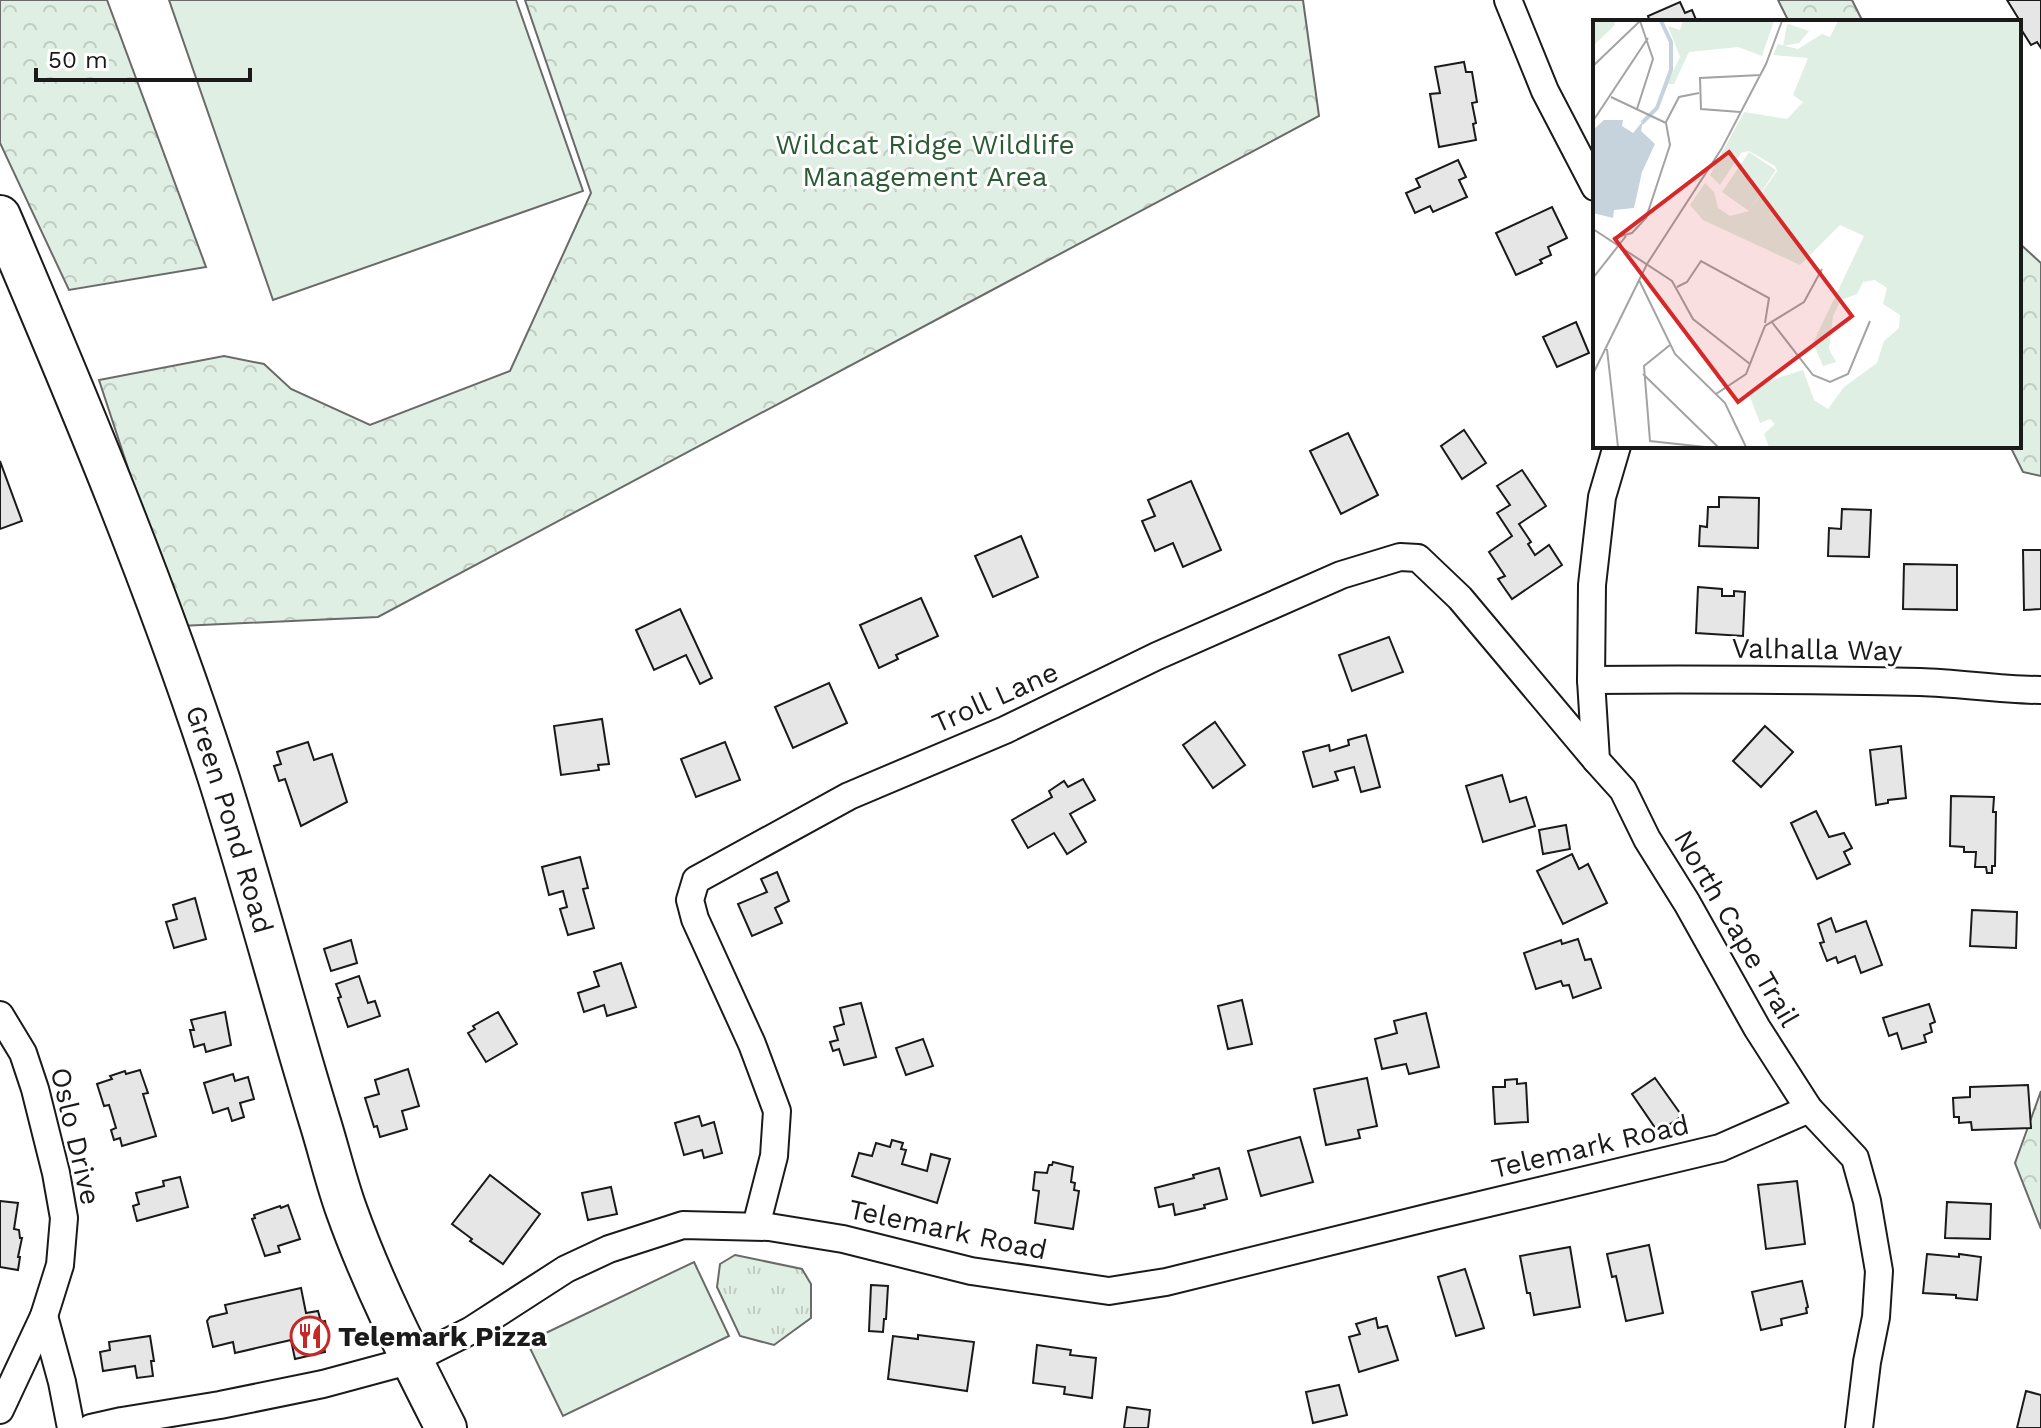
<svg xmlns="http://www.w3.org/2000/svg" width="2041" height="1428" viewBox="0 0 2041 1428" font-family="'Work Sans',sans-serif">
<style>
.grass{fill:url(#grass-tufts);stroke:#6a6a6a;stroke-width:2}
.forest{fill:url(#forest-crowns);stroke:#6a6a6a;stroke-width:2}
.garden{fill:#e0efe3;stroke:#6a6a6a;stroke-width:2}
.building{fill:#e6e6e6;stroke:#1a1a1a;stroke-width:2}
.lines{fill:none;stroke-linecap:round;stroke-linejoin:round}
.street-casing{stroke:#1a1a1a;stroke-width:30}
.primary-casing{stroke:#1a1a1a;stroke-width:44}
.street{stroke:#fff;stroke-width:26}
.primary{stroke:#fff;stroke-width:40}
.labels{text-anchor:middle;stroke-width:6;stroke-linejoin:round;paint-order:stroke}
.park-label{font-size:28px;fill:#2b5a34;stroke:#fff}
.street-label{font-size:28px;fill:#1a1a1a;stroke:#fff}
.poi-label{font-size:28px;font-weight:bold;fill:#1a1a1a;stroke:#fff;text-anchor:start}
.inset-river{fill:none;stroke:#c6d2dc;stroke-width:4}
.inset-road{fill:none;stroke:#a3a3a3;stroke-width:2}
.view{fill:#d62828;fill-opacity:0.15;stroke:#d62828;stroke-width:4}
.inset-edge{fill:none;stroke:#1a1a1a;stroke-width:4}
</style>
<defs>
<pattern id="grass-tufts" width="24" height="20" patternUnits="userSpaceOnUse" patternTransform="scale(2)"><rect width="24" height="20" fill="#e0efe3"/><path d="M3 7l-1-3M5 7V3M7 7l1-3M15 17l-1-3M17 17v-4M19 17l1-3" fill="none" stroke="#c0ccc2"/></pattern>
<pattern id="forest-crowns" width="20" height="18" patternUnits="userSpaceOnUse" patternTransform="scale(2)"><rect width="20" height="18" fill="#e0efe3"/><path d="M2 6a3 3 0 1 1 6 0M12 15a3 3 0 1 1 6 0" fill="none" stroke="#c0ccc2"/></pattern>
</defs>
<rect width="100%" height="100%" fill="#fff"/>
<path class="grass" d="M735 1255 802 1269 811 1284V1318L774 1345 740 1336 717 1287 720 1264Z"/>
<g class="forest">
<path d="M0 0H107L206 267 69 290 0 143Z"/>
<path d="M525 0H1303L1319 116 378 617 180 626 99 380 224 356 264 364 291 389 370 425 510 371 591 193Z"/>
<path d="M1778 0H1852L1863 22H1789Z"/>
<path d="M2019 243 2041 263V476L2023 472 2010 446H2019Z"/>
<path d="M2041 1091V1229L2015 1163Z"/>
</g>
<g class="garden">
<path d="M169 0H516L583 191 273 300Z"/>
<path d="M694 1262 729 1336 563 1416 527 1342Z"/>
</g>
<g class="building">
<path d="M2007 0H2041V48L2037 42 2031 45 2019 26 2018 22 2020 21Z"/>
<path d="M1680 2 1685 13 1692 10 1697 22H1650L1648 16Z"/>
<path d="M1464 62 1466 72H1472L1477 102 1472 103 1476 123 1473 124 1476 140 1439 147 1430 94 1440 93 1435 67Z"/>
<path d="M1458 160 1466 177 1459 180 1467 197 1433 212 1430 206 1415 213 1406 193 1420 187 1416 179Z"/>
<path d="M1552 207 1567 238 1548 247 1551 255 1540 260 1542 263 1516 275 1496 233Z"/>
<path d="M1576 322 1589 353 1557 367 1543 337Z"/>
<path d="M1464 430 1486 463 1462 479 1441 446Z"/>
<path d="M1348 433 1378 495 1341 514 1310 451Z"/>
<path d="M0 461 22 521 0 529Z"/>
<path d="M1522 470 1546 506 1519 524 1531 542 1528 544 1535 555 1549 545 1562 565 1512 599 1498 579 1505 576 1489 552 1512 536 1497 513 1510 505 1497 486Z"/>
<path d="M1191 481 1221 550 1183 567 1173 543 1155 551 1142 521 1155 516 1148 500Z"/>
<path d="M1719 497 1759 498 1758 548 1699 546 1700 526 1707 527 1708 507H1719Z"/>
<path d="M1842 509 1871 510 1869 557 1828 556 1829 528 1841 529Z"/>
<path d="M1021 536 1038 577 993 597 975 556Z"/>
<path d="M2023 550H2041V609L2024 610Z"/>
<path d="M1904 564 1957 565V610L1903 609Z"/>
<path d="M1698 587 1722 589V596H1734V591L1745 592 1743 636 1696 633Z"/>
<path d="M921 598 938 636 896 655 898 659 879 668 860 625Z"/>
<path d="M680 609 712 678 700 684 686 655 654 670 636 630Z"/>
<path d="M1389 637 1403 672 1352 691 1339 655Z"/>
<path d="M829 683 847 723 793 748 775 707Z"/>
<path d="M602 719 609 764 598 765 599 770 561 775 554 726Z"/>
<path d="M1215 722 1245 765 1213 788 1183 745Z"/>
<path d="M1765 726 1793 752 1761 787 1733 761Z"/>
<path d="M1366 735 1380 787 1361 792 1354 767 1335 772 1338 780 1313 787 1303 752 1329 745 1330 751 1349 745 1348 740Z"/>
<path d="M308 742 314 760 332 754 347 802 301 826 285 779 279 781 274 766 281 764 277 752Z"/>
<path d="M725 742 740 780 696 797 681 759Z"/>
<path d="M1901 746 1906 798 1888 800V803L1876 805 1870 750Z"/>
<path d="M1502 775 1510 802 1526 797 1535 826 1483 842 1466 786Z"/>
<path d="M1083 779 1095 800 1070 814 1086 842 1067 854 1054 833 1028 848 1012 820 1052 797 1049 791 1064 781 1068 787Z"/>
<path d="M1951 796 1994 797 1993 812H1996L1995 866H1992V873H1987L1986 867H1975L1976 852H1964V847L1950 846Z"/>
<path d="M1816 811 1829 837 1844 833 1852 848 1844 852 1850 864 1817 879 1791 823Z"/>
<path d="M1566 825 1570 849 1543 854 1539 830Z"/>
<path d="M1572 854 1579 869 1588 864 1607 903 1563 924 1537 871Z"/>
<path d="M580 857 588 888 583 889 594 928 568 935 560 909 567 907 563 891 549 895 542 867Z"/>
<path d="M777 872 789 901 775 908 782 923 752 936 738 904 767 892 761 879Z"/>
<path d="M195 898 206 939 174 948 166 922 177 919 173 905Z"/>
<path d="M1972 910 2017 912 2016 948 1970 946Z"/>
<path d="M1831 918 1836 932 1866 921 1882 965 1861 973 1855 956 1838 963 1836 957 1827 961 1820 943 1824 942 1818 924Z"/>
<path d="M1578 939 1585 960 1591 959 1601 988 1573 998 1569 985 1563 986 1561 981 1536 989 1524 953 1561 940 1562 944Z"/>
<path d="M351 940 357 963 331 971 324 949Z"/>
<path d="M621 963 636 1007 607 1016 604 1005 584 1012 578 993 599 986 594 972Z"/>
<path d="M359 976 368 1003 375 1001 380 1016 348 1027 338 998 341 997 336 984Z"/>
<path d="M1242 1000 1252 1044 1228 1049 1218 1006Z"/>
<path d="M861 1003 876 1057 844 1065 839 1049 833 1051 830 1042 838 1040 834 1027 844 1024 840 1008Z"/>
<path d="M1929 1004 1935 1022 1930 1024 1932 1032 1924 1035 1926 1042 1902 1049 1897 1033 1889 1036 1883 1018Z"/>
<path d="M225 1012 231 1045 206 1052 204 1044 194 1047 190 1030H194L191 1020Z"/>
<path d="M498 1012 517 1044 486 1062 468 1033 475 1029 473 1026Z"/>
<path d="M1426 1013 1439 1067 1409 1074 1406 1064 1382 1069 1375 1039 1397 1033 1394 1021Z"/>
<path d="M923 1039 933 1066 906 1075 896 1048Z"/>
<path d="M408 1069 419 1106 402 1111 407 1129 380 1137 377 1126 374 1127 365 1098 379 1094 375 1080Z"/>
<path d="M140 1070 148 1093 143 1094 156 1136 122 1146 120 1138 114 1140 111 1130 116 1128 109 1105 104 1106 97 1084 112 1079 110 1076 125 1071 126 1074Z"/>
<path d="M233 1074 235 1081 248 1077 254 1099 240 1103 244 1117 232 1121 228 1108 213 1113 204 1083Z"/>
<path d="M1367 1078 1377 1126 1358 1130 1360 1138 1326 1145 1314 1089Z"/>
<path d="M1655 1078 1682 1116 1658 1132 1632 1094Z"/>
<path d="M1517 1079V1084L1526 1083 1528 1122 1495 1124 1493 1087H1505V1080Z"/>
<path d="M2028 1085 2031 1128 1972 1130 1971 1122 1959 1123V1117H1954L1953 1098 1970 1097V1087Z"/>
<path d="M699 1116 702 1126 714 1122 722 1153 704 1158 702 1150 684 1155 675 1123Z"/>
<path d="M1300 1137 1313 1182 1261 1196 1248 1151Z"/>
<path d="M892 1140 903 1143 901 1149 906 1150 902 1164 927 1171 931 1154 950 1159 937 1203 852 1176 859 1153 872 1156 876 1143 890 1147Z"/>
<path d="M1053 1162 1073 1167 1071 1182 1075 1183 1074 1190 1079 1191 1073 1229 1035 1223 1039 1191 1033 1190 1035 1172 1047 1173 1049 1165H1052Z"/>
<path d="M1219 1168 1227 1199 1204 1205 1205 1208 1175 1215 1173 1204 1159 1207 1155 1188 1194 1178 1193 1175Z"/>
<path d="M490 1175 540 1214 503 1264 470 1241 472 1239 452 1224Z"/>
<path d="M180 1177 188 1207 137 1221 133 1206 139 1204 136 1193 164 1186 163 1181Z"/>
<path d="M1797 1181 1805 1244 1766 1249 1758 1185Z"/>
<path d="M611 1187 617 1214 588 1220 582 1193Z"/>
<path d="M0 1201 18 1203 14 1229 19 1230 20 1238H22L18 1257H20L18 1270 0 1267Z"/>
<path d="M1947 1202 1991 1204 1990 1239 1945 1238Z"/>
<path d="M288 1205 300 1239 278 1246 280 1252 265 1256 252 1219 255 1218 254 1215 280 1206 281 1208Z"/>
<path d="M1649 1245 1663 1313 1626 1321 1616 1276 1612 1277 1607 1254Z"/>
<path d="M1570 1247 1580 1307 1534 1315 1530 1293H1527L1520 1256Z"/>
<path d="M1927 1254 1959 1257V1254L1981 1257 1977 1300 1956 1298V1295L1923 1293Z"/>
<path d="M1465 1269 1484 1328 1456 1336 1438 1277Z"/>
<path d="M1802 1281 1808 1307 1806 1308 1807 1313 1781 1319 1782 1325 1761 1330 1752 1292Z"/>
<path d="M871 1285 888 1286 886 1319H884L883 1332 869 1331Z"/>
<path d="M301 1288 306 1313 318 1311 321 1322 325 1321 327 1331 321 1333 325 1352 295 1359 291 1340 235 1353 233 1342 213 1347 207 1321 210 1317 227 1313 225 1305Z"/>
<path d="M1376 1318 1378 1328 1387 1326 1398 1360 1359 1372 1349 1337 1360 1334 1356 1324Z"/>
<path d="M918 1335 974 1342 967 1391 888 1379 893 1336 918 1339Z"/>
<path d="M150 1336 154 1361H151L153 1376 137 1378 135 1366 103 1371 100 1352 110 1350 109 1342Z"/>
<path d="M1037 1345 1071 1350 1070 1355 1096 1358 1092 1398 1064 1394 1065 1387 1033 1383Z"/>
<path d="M1339 1385 1347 1415 1313 1423 1306 1392Z"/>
<path d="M2026 1391 2041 1395V1428H2017Z"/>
<path d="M1127 1407 1150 1410 1148 1428H1124Z"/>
</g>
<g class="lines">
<g class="street-casing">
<g id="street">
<path d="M1508 0 1545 91 1595 187"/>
<path d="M1617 446 1602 497 1592 585 1591 680 1596 760 1623 790 1647 839 1687 903 1757 1028 1809 1109 1855 1158 1867 1201 1879 1271 1876 1317 1867 1362 1859 1428"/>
<path d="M1591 680C1701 679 1810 680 1920 682 1960 683 2000 690 2041 690"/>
<path d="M0 1015 23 1053 35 1089 56 1173 64 1218 60 1265 44 1316 0 1410"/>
<path d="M756 1226 774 1156 777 1111 752 1044 695 919 690 900 696 880 849 796 1005 730 1157 656 1341 575 1400 557 1418 558 1460 598 1596 760"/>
<path d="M44 1316 62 1382 71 1428"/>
<path d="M91 1428 122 1421 220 1405 323 1384 412 1360 470 1331 566 1269 609 1249 683 1225 769 1227 843 1239 971 1271 1109 1291 1166 1282 1434 1216 1720 1148 1809 1109"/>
</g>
</g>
<g class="primary-casing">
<g id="primary">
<path id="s1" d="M0 216C79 401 157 587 219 779 255 893 285 1008 320 1122 329 1151 336 1181 346 1209 373 1285 410 1357 446 1428"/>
</g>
</g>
<use href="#street" class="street"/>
<use href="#primary" class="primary"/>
</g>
<defs>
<g id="restaurant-ring" transform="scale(2)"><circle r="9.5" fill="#fff" stroke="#c62828" stroke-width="1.5"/><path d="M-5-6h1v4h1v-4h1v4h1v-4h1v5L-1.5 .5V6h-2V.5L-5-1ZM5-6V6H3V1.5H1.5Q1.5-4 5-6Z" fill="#c62828"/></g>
</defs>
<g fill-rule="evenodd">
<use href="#restaurant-ring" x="310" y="1336"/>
</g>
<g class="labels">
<g class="park-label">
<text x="925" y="154">Wildcat Ridge Wildlife<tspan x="925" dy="32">Management Area</tspan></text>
</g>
<g class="street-label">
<text transform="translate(1817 649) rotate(1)" y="10">Valhalla Way</text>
<text transform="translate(995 697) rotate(-24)" y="10">Troll Lane</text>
<text dy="10" stroke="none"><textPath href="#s1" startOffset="646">Green Pond Road</textPath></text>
<text transform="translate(1737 928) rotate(60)" y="10">North Cape Trail</text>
<text transform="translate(76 1136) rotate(77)" y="10">Oslo Drive</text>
<text transform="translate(1590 1146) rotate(-13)" y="10">Telemark Road</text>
<text transform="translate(948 1229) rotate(12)" y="10">Telemark Road</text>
</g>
<g class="poi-label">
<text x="338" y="1346">Telemark Pizza</text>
</g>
</g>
<g transform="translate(1593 20)">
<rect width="428" height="428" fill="#fff"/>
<path d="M0 1H21L22 5 0 26ZM90 1H181L169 36 145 27 96 32 81 64H74L87 37 75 6 87 10ZM245 1H428V427H176L171 414 182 404 177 399 167 403 157 377 165 364 210 350 221 380 235 389 251 367 284 343 291 321 306 308 307 295 290 284 294 268 282 260 270 262 264 274 248 280 240 296 236 329 243 342 230 346 220 323 271 216 247 205 207 245 110 200 97 185 112 163 121 172 125 188 137 196 156 191 184 151 182 146 156 131 148 133 127 165 117 155 151 92 194 99 210 82 200 75 215 38 180 35 185 24 205 29 229 14 237 17Z" fill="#e0efe3"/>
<path d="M194 5 196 4 216 11 206 23 190 26ZM156 132 183 150 156 191 129 172Z" fill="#e0efe3"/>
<path d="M11 100H30L29 106 40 113 50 101 48 111 62 124 49 152 41 188 21 190 20 198 0 193V110Z" fill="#c6d2dc"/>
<path class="inset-river" d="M49 103 64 88 78 50V22L68 1"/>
<path class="inset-road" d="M0 46 47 1M18 77 73 103 77 125 53 198 39 213 20 218M44 89 60 39 47 1M147 92 108 89 107 58 168 55M0 101 55 18M73 102 86 77 106 73M0 209 79 261 100 299 157 344M0 258 33 216M46 260 82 334 132 383 153 427M84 267 94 262 108 241 176 278 172 303M178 301 220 355 237 362 255 354 277 301M77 325 51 346 57 421 112 427M14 329 25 427M0 354 54 244 129 128 173 44 189 1M50 354 125 427M123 374 153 354 172 306 211 282 229 249"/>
<path class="view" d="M136 132 259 296 145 382 22 219Z"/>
<rect width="428" height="428" class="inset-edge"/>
</g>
<path d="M36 68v12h214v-12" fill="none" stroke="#1a1a1a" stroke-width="4"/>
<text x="48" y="68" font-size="24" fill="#1a1a1a" stroke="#ffffff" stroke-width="6" paint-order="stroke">50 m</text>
</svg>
